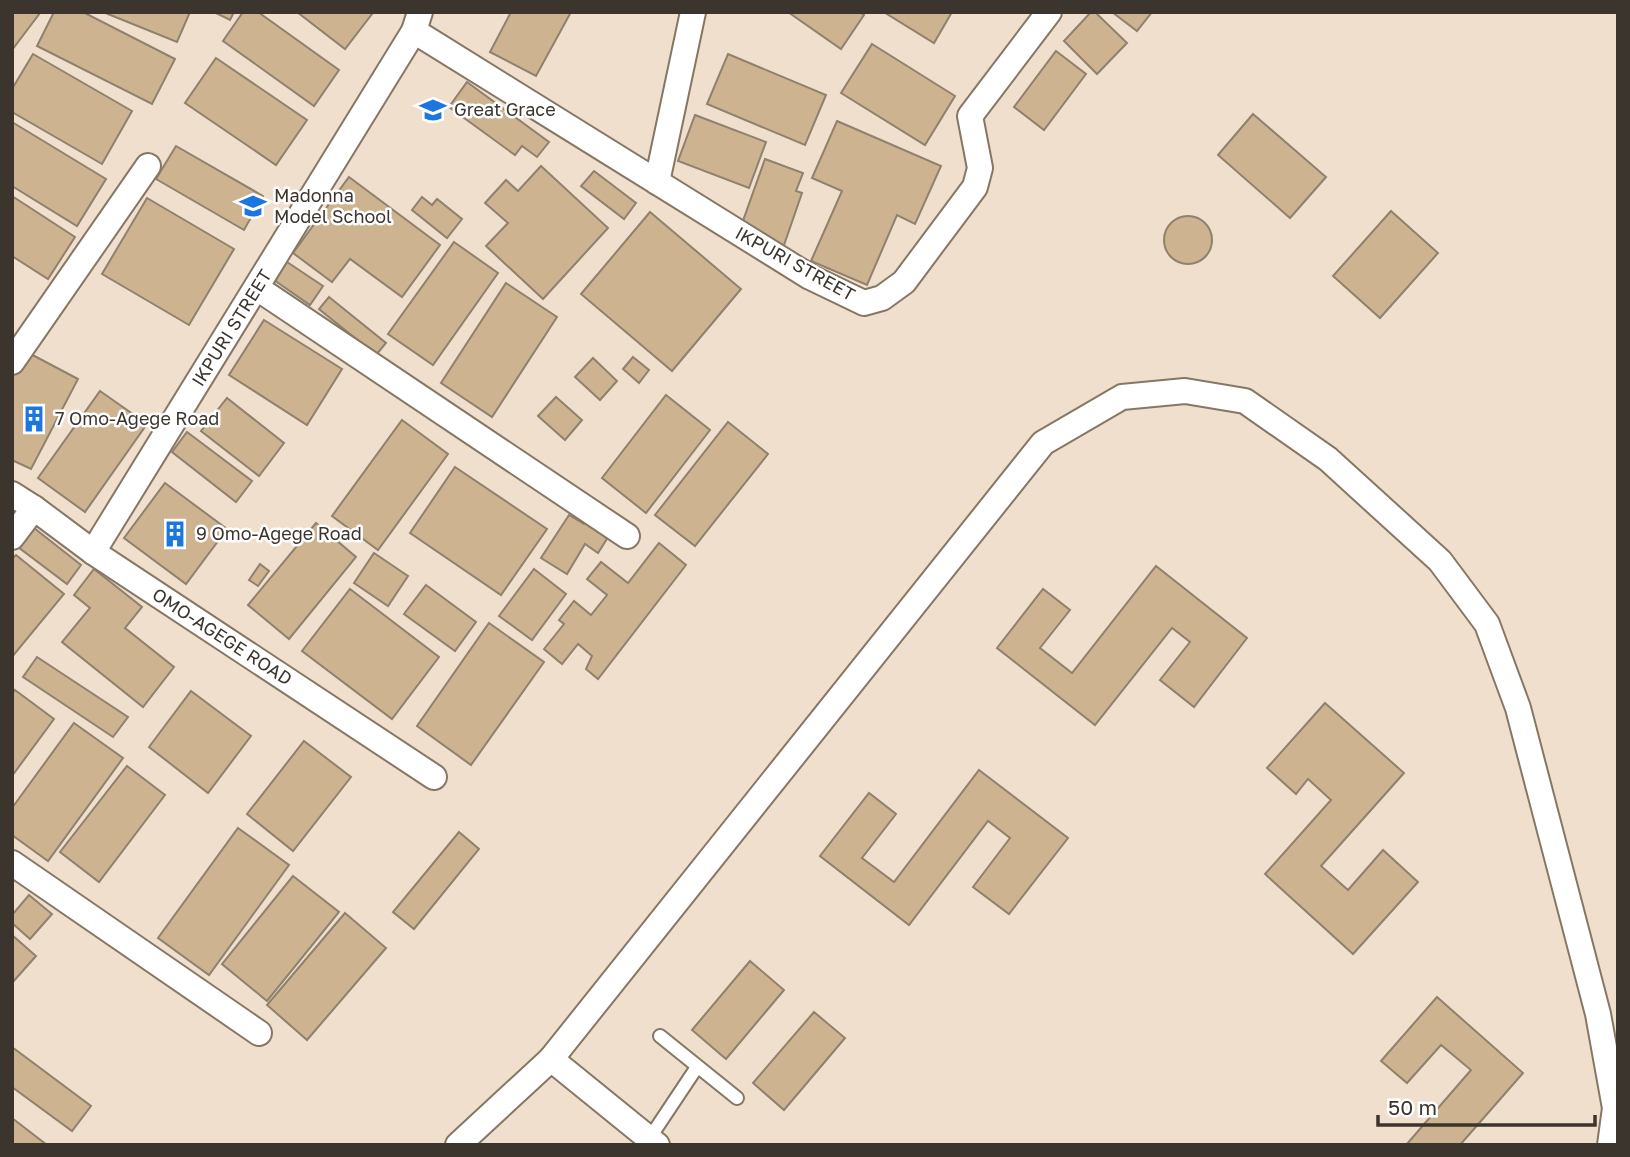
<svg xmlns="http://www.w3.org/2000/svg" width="1630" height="1157" viewBox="0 0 1630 1157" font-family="'Golos Text',sans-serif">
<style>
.building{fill:#cdb38f;stroke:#8f816e;stroke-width:2}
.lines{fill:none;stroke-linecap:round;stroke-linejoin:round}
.service-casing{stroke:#867765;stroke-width:16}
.minor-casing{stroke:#867765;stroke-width:28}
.service{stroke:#fff;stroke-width:12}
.minor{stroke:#fff;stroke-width:24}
.labels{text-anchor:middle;stroke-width:5;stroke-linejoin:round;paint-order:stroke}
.poi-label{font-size:18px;fill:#3b352d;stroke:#fff;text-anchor:start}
.street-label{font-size:18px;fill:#3b352d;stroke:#fff}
</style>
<rect width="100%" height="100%" fill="#f0dfcc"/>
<g class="building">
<path d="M12 12 40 13 12 50Z"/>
<path d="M54 12H83L175 59 152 104 37 46Z"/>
<path d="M103 12H190L177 42Z"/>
<path d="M214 12H234L230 20Z"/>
<path d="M243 12H258L339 70 314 106 223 41Z"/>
<path d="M297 12H369L372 14 345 49Z"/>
<path d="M511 12H571L536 76 490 52Z"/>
<path d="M788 12H860L864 15 841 49Z"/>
<path d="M889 12H952L934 43 887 14Z"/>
<path d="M1091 12H1095L1127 43 1097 74 1064 41Z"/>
<path d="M1112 12H1152L1137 31Z"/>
<path d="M872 44 955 96 925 145 841 93Z"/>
<path d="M1056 51 1086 74 1044 130 1014 107Z"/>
<path d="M33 54 132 111 102 164 12 112V89Z"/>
<path d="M728 54 826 95 805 145 707 104Z"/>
<path d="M216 58 307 120 276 165 185 103Z"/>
<path d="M467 82 549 142 537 157 522 146 515 155 449 107Z"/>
<path d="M1253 114 1326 177 1290 218 1218 155Z"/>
<path d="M695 115 766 142 749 188 678 161Z"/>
<path d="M837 121 941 166 915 224 897 215 867 285 811 261 842 191 812 178Z"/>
<path d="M12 122 106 179 77 226 12 186Z"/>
<path d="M176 146 263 196 244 230 156 179Z"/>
<path d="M765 159 803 173 796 191 802 193 783 248 739 232Z"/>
<path d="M541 166 608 228 543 299 486 246 508 223 485 203 506 180 518 191Z"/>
<path d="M594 171 636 203 624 219 581 186Z"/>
<path d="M349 177 440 245 402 297 350 259 332 282 293 253Z"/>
<path d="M12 196 75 237 48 279 12 256Z"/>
<path d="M422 197 432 205 437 199 462 219 447 238 412 210Z"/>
<path d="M147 198 234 249 189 325 102 274Z"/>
<path d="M1391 211 1438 253 1380 318 1333 276Z"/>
<path d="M650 212 741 289 672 371 581 294Z"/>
<circle cx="1188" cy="240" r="24"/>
<path d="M454 242 498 273 433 365 388 334Z"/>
<path d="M287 262 323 286 310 305 274 280Z"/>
<path d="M506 283 557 317 492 417 441 383Z"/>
<path d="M329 297 386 343 376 355 319 309Z"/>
<path d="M264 320 342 369 307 425 229 375Z"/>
<path d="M25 351 78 379 31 469 12 460V375Z"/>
<path d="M633 357 649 370 639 383 623 369Z"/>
<path d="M593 358 617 381 600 400 575 377Z"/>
<path d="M100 391 147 424 85 512 38 478Z"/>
<path d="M666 395 710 430 646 513 602 478Z"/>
<path d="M556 397 582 420 565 440 538 416Z"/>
<path d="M227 398 284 443 259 476 201 431Z"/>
<path d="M402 420 448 454 378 550 332 516Z"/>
<path d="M728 422 768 454 695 546 655 515Z"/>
<path d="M187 432 252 481 236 502 172 452Z"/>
<path d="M455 467 547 529 501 595 410 533Z"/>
<path d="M165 483 227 529 186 584 124 538Z"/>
<path d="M569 515 584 524 587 519 610 534 598 553 585 544 567 574 541 558Z"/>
<path d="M316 523 356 557 289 639 248 605Z"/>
<path d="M34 528 81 565 67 584 18 547Z"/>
<path d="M659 543 686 565 598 679 586 669 592 656 578 644 562 664 544 649 564 624 559 620 574 601 591 615 607 595 587 579 601 562 628 583Z"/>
<path d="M374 553 408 576 388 606 354 583Z"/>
<path d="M16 555 64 594 12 657V559Z"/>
<path d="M260 564 269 571 258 586 249 580Z"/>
<path d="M1156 566 1247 638 1194 707 1160 680 1190 642 1172 628 1095 725 997 648 1043 589 1070 610 1040 648 1072 673Z"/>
<path d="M94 569 142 607 125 628 174 667 143 707 62 642 90 608 74 595Z"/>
<path d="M534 569 566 594 532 640 499 616Z"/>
<path d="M426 585 476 622 455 651 404 614Z"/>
<path d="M350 589 439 657 392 719 302 651Z"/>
<path d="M489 623 544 662 471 765 417 726Z"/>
<path d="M37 657 128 717 113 737 23 677Z"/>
<path d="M15 690 54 719 12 776V694Z"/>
<path d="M191 691 251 736 208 793 149 747Z"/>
<path d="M1325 703 1404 773 1321 866 1348 890 1383 850 1418 882 1353 954 1265 874 1331 800 1308 779 1296 794 1267 768Z"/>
<path d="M74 723 123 758 48 861 12 835V808Z"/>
<path d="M304 741 351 777 293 851 247 814Z"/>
<path d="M127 766 165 795 99 882 60 852Z"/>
<path d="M979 770 1068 838 1009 914 973 887 1010 838 988 821 909 925 820 856 869 793 896 814 862 858 894 882Z"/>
<path d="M238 828 289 865 209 975 158 938Z"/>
<path d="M459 832 479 849 414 929 393 912Z"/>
<path d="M293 876 339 912 267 1001 222 964Z"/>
<path d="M29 895 52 914 30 939 12 923V915Z"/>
<path d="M345 913 386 948 307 1040 267 1005Z"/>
<path d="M12 935 36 956 12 983Z"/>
<path d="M750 961 784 990 726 1059 692 1030Z"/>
<path d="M1437 997 1523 1073 1460 1145H1406L1471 1070 1441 1045 1407 1083 1381 1061Z"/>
<path d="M814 1012 845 1038 784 1110 753 1083Z"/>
<path d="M12 1047 91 1106 72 1131 12 1087Z"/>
<path d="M12 1118 47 1145H12Z"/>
</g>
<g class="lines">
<g class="service-casing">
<g id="service">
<path d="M660 1036 737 1098"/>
<path d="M647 1142 697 1067"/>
</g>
</g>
<g class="minor-casing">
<g id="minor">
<path d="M414 31 810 277 864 303 882 298 904 282 975 187 980 168 970 116 1049 12"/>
<path d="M657 182 693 12"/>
<path d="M257 288 627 536"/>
<path d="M12 362 148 166"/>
<path d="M12 494 34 508 93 552 434 777"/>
<path d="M12 537 34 508"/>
<path d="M93 552 414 31 420 12"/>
<path d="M12 863 259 1033"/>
<path d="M551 1059 657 1145"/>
<path d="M458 1145 551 1059 1043 443 1122 397 1185 391 1245 401 1328 459 1440 561 1487 624 1518 708 1598 1014 1615 1108 1610 1145"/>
</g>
</g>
<use href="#service" class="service"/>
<use href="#minor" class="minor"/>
</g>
<defs>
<g id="school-bare" transform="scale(2.1)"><path d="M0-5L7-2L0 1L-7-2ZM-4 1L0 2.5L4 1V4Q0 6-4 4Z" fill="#1c76e0" stroke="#fff" stroke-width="2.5" paint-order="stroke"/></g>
<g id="building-bare" transform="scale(2.1)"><path d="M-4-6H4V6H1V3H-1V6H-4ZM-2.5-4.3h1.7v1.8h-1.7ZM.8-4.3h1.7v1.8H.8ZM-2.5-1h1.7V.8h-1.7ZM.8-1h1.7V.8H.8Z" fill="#1c76e0" stroke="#fff" stroke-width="2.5" paint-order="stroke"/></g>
</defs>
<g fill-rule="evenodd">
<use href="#school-bare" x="433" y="110"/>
<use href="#school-bare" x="253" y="206"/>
<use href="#building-bare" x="34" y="419"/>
<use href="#building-bare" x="175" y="534"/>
</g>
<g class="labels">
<g class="poi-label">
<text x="454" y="116">Great Grace</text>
<text x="274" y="202">Madonna<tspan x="274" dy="21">Model School</tspan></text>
<text x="55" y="425">7 Omo-Agege Road</text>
<text x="196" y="540">9 Omo-Agege Road</text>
</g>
<g class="street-label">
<text transform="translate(795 264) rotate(29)" y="6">IKPURI STREET</text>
<text transform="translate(232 328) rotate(-58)" y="6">IKPURI STREET</text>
<text transform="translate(222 637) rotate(33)" y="6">OMO-AGEGE ROAD</text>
</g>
</g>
<rect width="1630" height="1157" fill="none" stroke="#3b352d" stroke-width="28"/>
<path d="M1378 1115v10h217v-10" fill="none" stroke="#3b352d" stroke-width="3.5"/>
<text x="1388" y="1115" font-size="21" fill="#3b352d" stroke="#ffffff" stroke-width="5" paint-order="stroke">50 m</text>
</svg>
